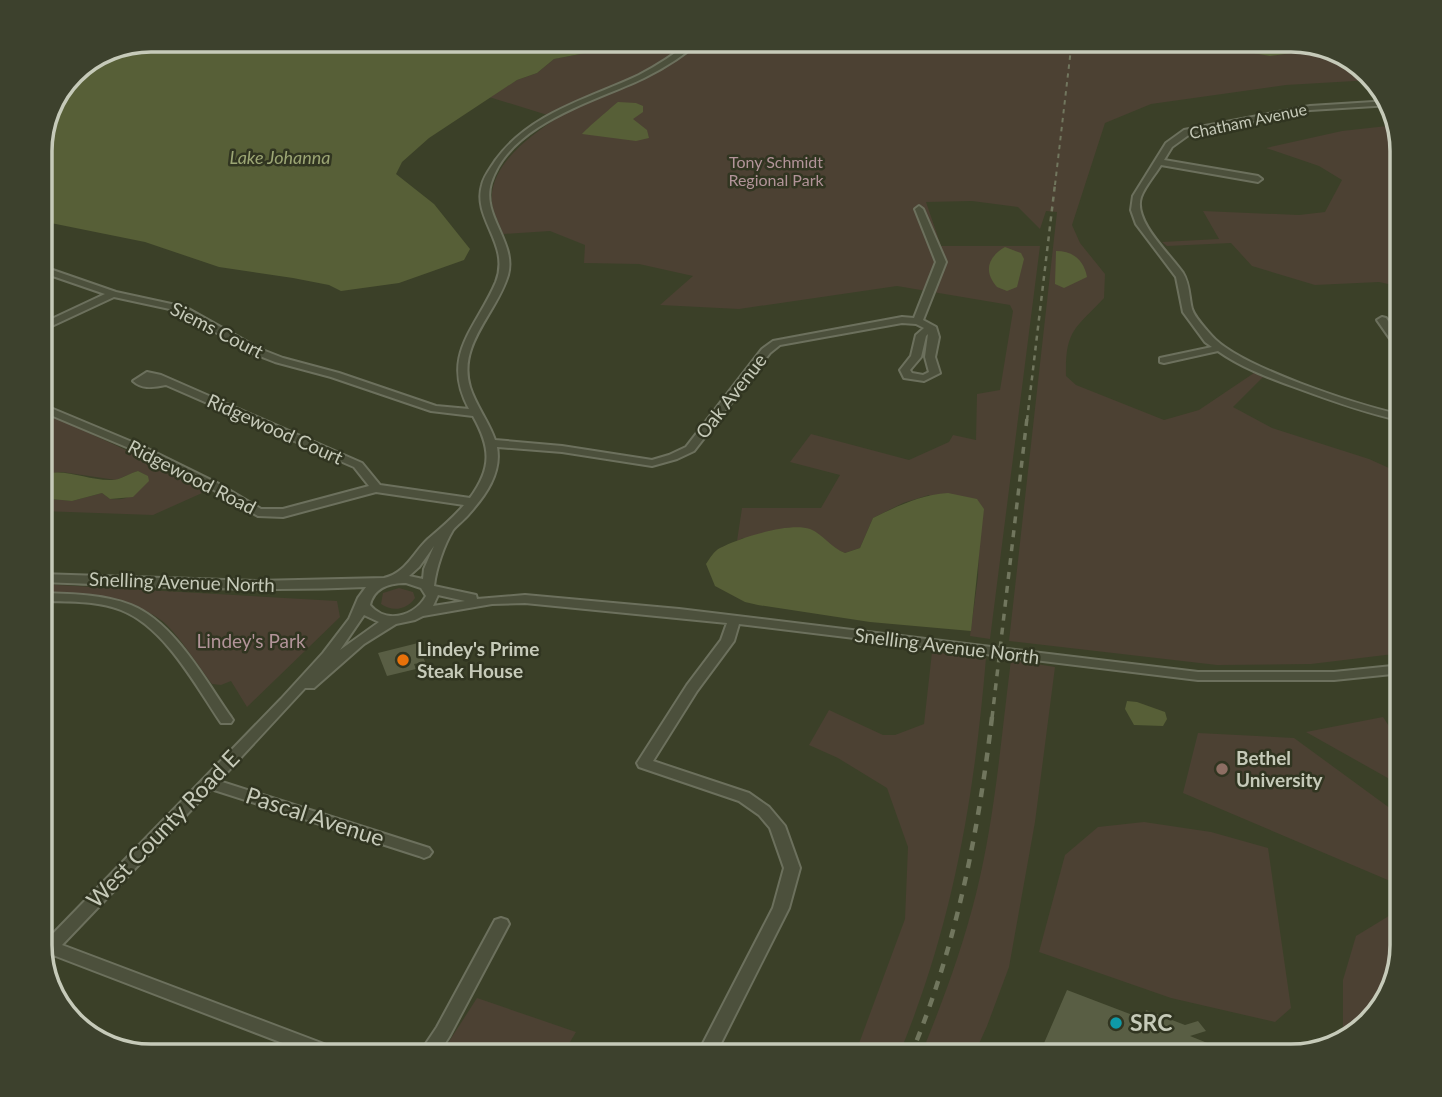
<svg xmlns="http://www.w3.org/2000/svg" width="1442" height="1097" viewBox="0 0 1442 1097" font-family="Lato,sans-serif">
<style>
.green{fill:#4c4133}
.water{fill:#575f37}
.lines{fill:none;stroke-linecap:round;stroke-linejoin:round}
.stream{stroke:#575f37;stroke-width:2}
.building{fill:#595e44}
.minor-casing{stroke:#6c705d;stroke-width:4}
.minor{fill:#4c503c;fill-rule:evenodd}
.rail-far3{stroke:#71765e;stroke-width:2;stroke-dasharray:4.5 4.5;stroke-linecap:butt}
.rail-far2{stroke:#71765e;stroke-width:2.5;stroke-dasharray:5 5;stroke-linecap:butt}
.rail-far1{stroke:#71765e;stroke-width:3.5;stroke-dasharray:7 7;stroke-linecap:butt}
.rail{stroke:#71765e;stroke-width:4.5;stroke-dasharray:9 9;stroke-linecap:butt}
.food-dot{fill:#e8710a;stroke:#313521;stroke-width:2.5}
.education-dot{fill:#8d6e63;stroke:#313521;stroke-width:2.5}
.culture-dot{fill:#0f9aa8;stroke:#313521;stroke-width:2.5}
.labels{text-anchor:middle;stroke-width:5;stroke-linejoin:round;paint-order:stroke}
.far-street-label{font-size:16px;fill:#c6cab9;stroke:#313521}
.far-park-label{font-size:16px;fill:#b29499;stroke:#313521}
.far-water-label{font-size:18px;font-style:italic;fill:#9ca674;stroke:#313521}
.street-label{font-size:19px;fill:#c6cab9;stroke:#313521}
.park-label{font-size:19px;fill:#b29499;stroke:#313521}
.poi-label{font-size:19px;font-weight:bold;fill:#c6cab9;stroke:#313521;text-anchor:start}
.near-street-label{font-size:23px;fill:#c6cab9;stroke:#313521}
.near-poi-label{font-size:23px;font-weight:bold;fill:#c6cab9;stroke:#313521;text-anchor:start}
.rim{fill:none;stroke:#c6cab9;stroke-width:3.5}
</style>
<rect width="100%" height="100%" fill="#3b4028"/>
<g class="green">
<path d="M623 40H1291L1358 64 1372 80 1286 85 1151 104 1105 123 1072 225 1080 243 1105 274 1104 298C1075 329 1065 330 1066 376L1076 385 1164 420 1199 410 1254 373 1263 377 1233 407 1272 428 1369 459 1400 473 1402 653 1311 664 1217 665 1009 641 1057 212 1046 211 1040 229 1018 207 972 201 926 202 941 246H1040L990 639 970 636 978 577 979 543 929 495 903 503 873 518 860 548 845 553 832 548 743 538 737 541 742 508H821L840 475 790 462 811 434 909 460 949 442 953 435 976 440 977 394 1000 390 1013 311 1010 305 897 286 739 309 660 305 693 276 639 264 584 263 585 245 550 231 503 234C500 224 493 213 492 203 488 166 530 136 557 118L489 97 517 80 537 73 554 59 601 50Z"/>
<path d="M1396 125 1402 151V287L1379 282 1315 285 1252 266 1231 243 1167 246 1162 242 1219 239 1203 211 1299 215 1325 212 1342 180 1319 166 1266 148 1342 131Z"/>
<path d="M41 411 211 489 153 515 41 511 40 498 72 501 102 493 110 499C131 501 138 493 147 476L138 471 116 480 62 472 41 475Z"/>
<path d="M40 584 337 601 340 617 247 707 231 681 221 685 212 684C199 667 177 632 161 620 126 595 81 596 41 592Z"/>
<path d="M399 588 413 592 415 598C407 610 392 612 381 604L383 593Z"/>
<path d="M932 652 986 658C974 799 953 925 898 1057H854L905 919 908 847 887 788 838 758 809 745 829 710 883 735H895L924 724Z"/>
<path d="M1011 660 1055 667 1035 822 1009 967 987 1026 973 1057H920C942 1004 962 950 976 894 995 818 1001 738 1011 660Z"/>
<path d="M1383 717 1402 746V786L1306 732Z"/>
<path d="M1198 733 1294 738 1402 817V886L1183 793Z"/>
<path d="M1144 822 1211 832 1268 848 1291 1008 1275 1022 1171 998 1039 952 1065 855 1098 827Z"/>
<path d="M1402 908V946L1378 1013 1350 1037 1343 1030V980L1356 936Z"/>
<path d="M477 998 576 1032 561 1057H439Z"/>
</g>
<g class="water">
<path d="M152 40H623L601 50 554 59 537 73 517 80 429 138 402 162 396 174 434 204 470 249 464 260 399 283 341 291 329 285 293 278 219 267 145 242 41 221V144L78 68Z"/>
<path d="M1213 40C1236 40 1276 33 1292 53L1270 56 1203 44Z"/>
<path d="M618 102 636 103 643 106V112L633 119 647 130 649 138 636 141 582 134C584 131 614 105 618 102Z"/>
<path d="M1005 247 1021 253 1024 259 1017 287 1007 291 997 287C983 271 988 257 1005 247Z"/>
<path d="M1056 251C1074 251 1084 261 1087 277L1064 288 1055 284Z"/>
<path d="M138 471 148 476 149 481 133 497 110 499 102 493 72 501 40 498 41 475C65 467 88 481 112 480 120 480 130 473 138 471Z"/>
<path d="M948 493 977 499 984 509 971 631 870 622 758 605 745 602 715 586 706 564C710 558 714 551 720 548 739 538 789 522 810 529 823 534 831 548 845 553L860 548 873 518C898 506 920 495 948 493Z"/>
<path d="M1127 701 1137 702 1165 712 1167 719 1163 726 1134 725 1125 709Z"/>
</g>
<g class="lines">
<path class="stream" d="M734 40 753 43 782 40"/>
</g>
<g class="building">
<path d="M418 643 425 662 414 664 416 669 387 676 378 653Z"/>
<path d="M1067 990 1143 1019 1146 1010 1185 1025 1198 1021 1206 1031 1190 1036 1242 1057H1038Z"/>
</g>
<g class="lines">
<g class="minor-casing">
<g id="minor">
<path d="M693 40H701C685 55 664 68 644 78 594 102 510 123 491 183 481 216 517 242 508 275 497 313 457 344 470 387 476 406 489 422 495 440L562 446 652 460 669 455 686 447 762 349 773 341 902 317 914 318 936 262 915 209 919 206 923 209 946 262 923 320 936 327 939 337 935 357 940 373 924 381 904 378 900 370 911 356 916 335 924 328 916 324 902 323 780 345 770 353 694 451 677 459 652 466 562 452 497 447C502 473 485 496 469 514 464 520 457 525 453 530 444 545 436 568 434 586L476 595 477 599 525 595 679 609 1198 672H1334L1402 665V673L1334 680H1198L739 624 734 641 697 691 653 761 749 793 769 807 785 826 800 868 789 908 714 1057H696L773 908 784 868 770 828 759 815 739 801 639 767 637 763 687 685 721 640 727 623 525 603 492 604 423 616 415 620 396 624 364 644 314 688H305L219 781 429 848 432 852 429 856 424 858 419 856 211 789 62 945 345 1052 348 1057H319L53 955 43 962 40 947 44 943 281 699 323 653 349 619 358 598 366 587C258 592 149 586 40 582V574L256 581 384 578C406 573 413 553 428 539 441 528 453 518 464 505L376 492 283 517 258 516 209 487 136 451 41 411V404L144 447 217 483 261 509H283L369 486 354 467 166 385C153 387 143 390 133 381L147 372 161 375 362 463 380 485 470 498C492 468 491 448 473 416L431 411 331 377 275 362 252 353 179 311 114 297 41 331V324L105 294 41 272V266L116 292 185 307 260 349 283 358 339 373 436 406 469 409C440 355 476 329 496 282 511 244 472 219 482 185 484 176 490 169 495 161 529 113 588 99 639 75 658 65 676 53 693 40ZM928 334 925 357 929 372 923 375 912 373 910 370 921 357 926 336ZM434 546 424 569 423 579 409 576 419 567ZM406 583 421 588 426 596C414 617 386 624 370 605 374 587 390 583 406 583ZM438 595 465 601 433 606ZM364 615 379 622 340 650Z"/>
<path d="M1389 101 1391 105 1310 110 1190 134 1172 147 1164 160 1258 176 1262 179 1258 182 1161 165C1155 175 1145 186 1141 197 1133 221 1170 254 1183 273 1190 284 1189 298 1192 309 1195 318 1205 328 1211 335 1238 367 1358 405 1402 415V421C1366 413 1332 401 1297 388 1270 378 1242 368 1218 351L1164 363 1160 362V358L1212 347 1205 342 1183 312 1176 277 1136 224 1131 210 1133 196 1166 143 1184 130 1310 106Z"/>
<path d="M1382 317 1386 318 1402 340V351L1398 350 1377 320Z"/>
<path d="M40 593C71 594 103 594 131 605 174 622 205 680 231 717L233 720 231 723H221C196 686 165 627 121 610 96 600 67 602 40 601Z"/>
<path d="M501 918 507 920 509 924 449 1037 436 1057H417L437 1027 495 920Z"/>
</g>
</g>
<use href="#minor" class="minor"/>
<path class="rail-far3" d="M1055 185 1072 40"/>
<path class="rail-far2" d="M1027 420 1055 184"/>
<path class="rail-far1" d="M992 718 1027 418"/>
<path class="rail" d="M910 1057C956 948 978 834 992 717"/>
</g>
<circle class="food-dot" cx="403" cy="660" r="7"/>
<circle class="education-dot" cx="1222" cy="769" r="7"/>
<circle class="culture-dot" cx="1116" cy="1023" r="7"/>
<g class="labels">
<g class="far-street-label">
<text transform="translate(1248 121) rotate(-12)" y="6">Chatham Avenue</text>
</g>
<g class="far-park-label">
<text x="776" y="168">Tony Schmidt<tspan x="776" dy="18">Regional Park</tspan></text>
</g>
<g class="far-water-label">
<text x="280" y="164">Lake Johanna</text>
</g>
<g class="street-label">
<text transform="translate(217 330) rotate(27)" y="7">Siems Court</text>
<text transform="translate(731 396) rotate(-52)" y="7">Oak Avenue</text>
<text transform="translate(275 429) rotate(24)" y="7">Ridgewood Court</text>
<text transform="translate(192 477) rotate(27)" y="7">Ridgewood Road</text>
<text transform="translate(182 582) rotate(2)" y="7">Snelling Avenue North</text>
<text transform="translate(947 646) rotate(7)" y="7">Snelling Avenue North</text>
</g>
<g class="park-label">
<text x="251" y="648">Lindey's Park</text>
</g>
<g class="poi-label">
<text x="417" y="656">Lindey's Prime<tspan x="417" dy="22">Steak House</tspan></text>
<text x="1236" y="765">Bethel<tspan x="1236" dy="22">University</tspan></text>
</g>
<g class="near-street-label">
<text transform="translate(315 817) rotate(18)" y="8">Pascal Avenue</text>
<text transform="translate(163 829) rotate(-46)" y="8">West County Road E</text>
</g>
<g class="near-poi-label">
<text x="1130" y="1031">SRC</text>
</g>
</g>
<path d="M0 0H1442V1097H0ZM151 52H1291A99 99 0 0 1 1390 151V945A99 99 0 0 1 1291 1044H151A99 99 0 0 1 52 945V151A99 99 0 0 1 151 52Z" fill="#3d412d" fill-rule="evenodd"/>
<path class="rim" d="M151 52H1291A99 99 0 0 1 1390 151V945A99 99 0 0 1 1291 1044H151A99 99 0 0 1 52 945V151A99 99 0 0 1 151 52Z"/>
</svg>
